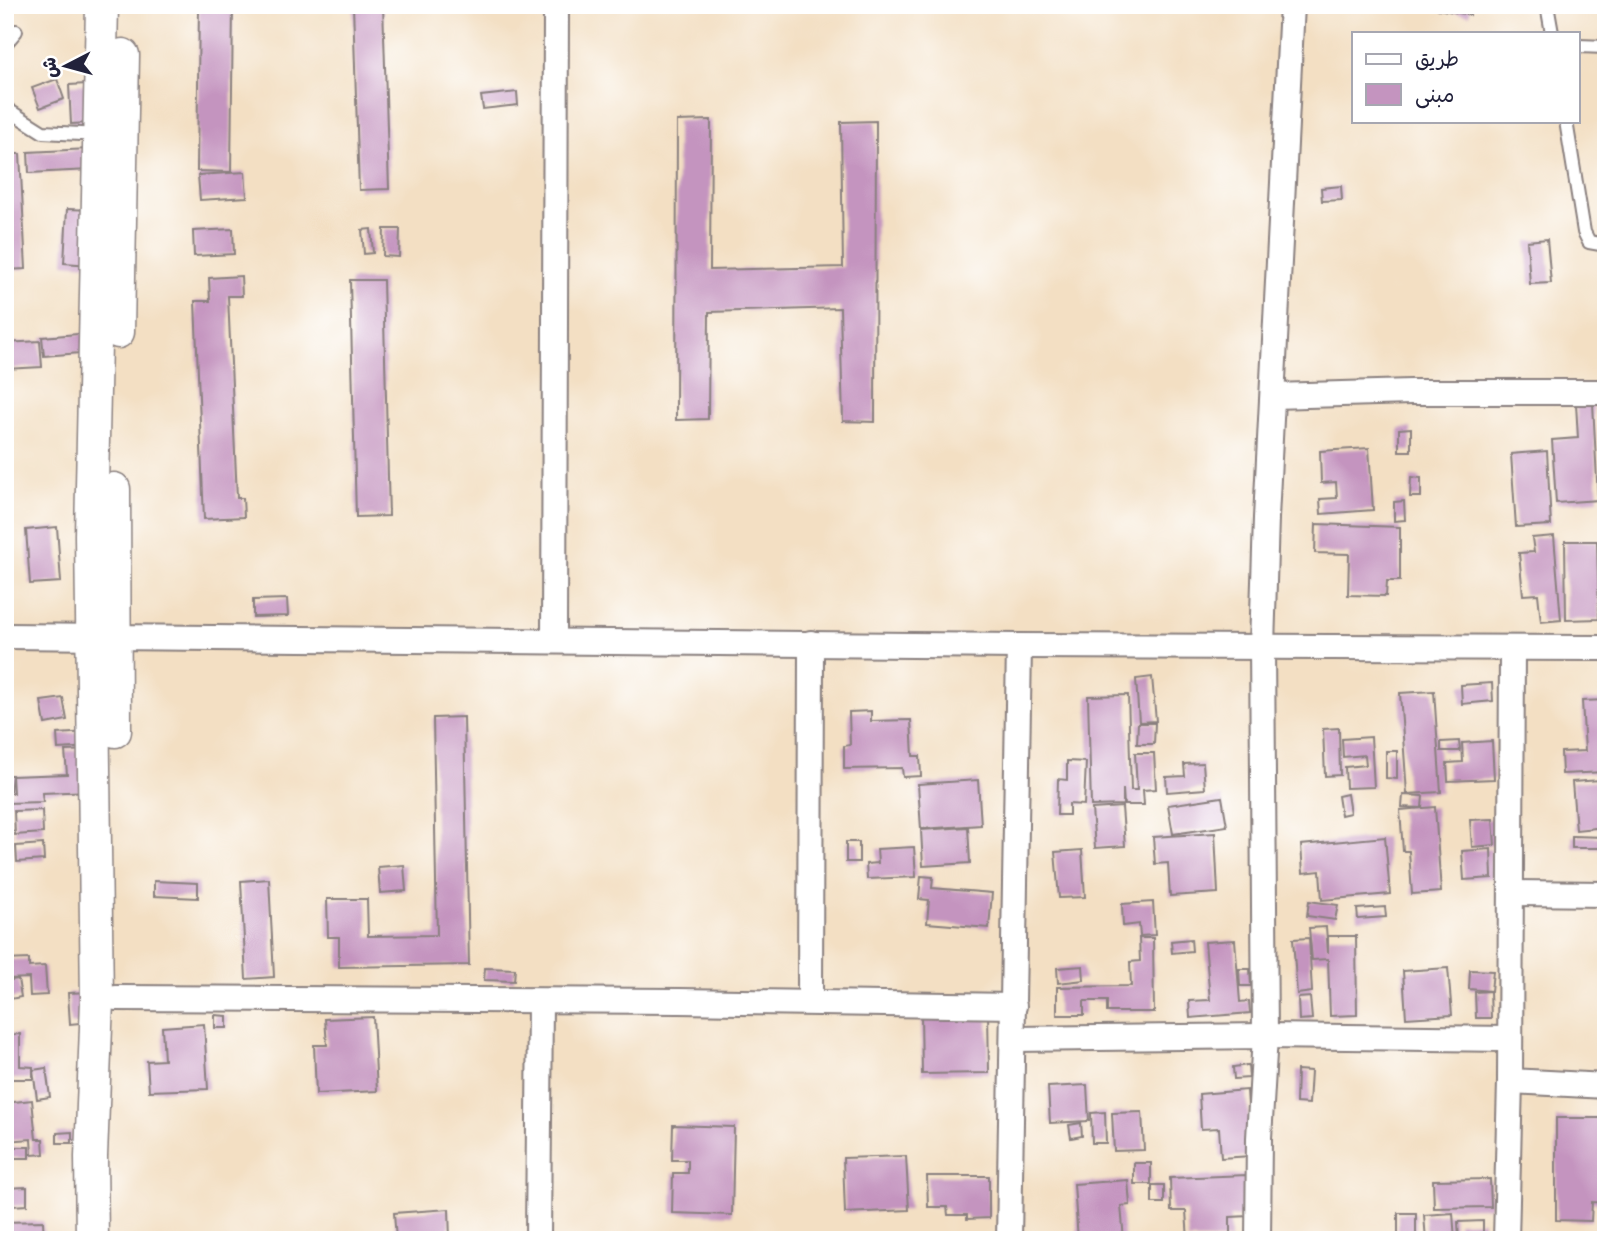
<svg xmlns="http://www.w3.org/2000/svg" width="1611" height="1245" viewBox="0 0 1611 1245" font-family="'Architects Daughter','Playpen Sans Arabic',sans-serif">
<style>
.building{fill:#c494bf}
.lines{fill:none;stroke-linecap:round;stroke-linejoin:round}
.service-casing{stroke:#8a807f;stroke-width:16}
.minor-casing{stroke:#8a807f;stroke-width:28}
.tertiary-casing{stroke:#8a807f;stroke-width:35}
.service{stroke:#fff;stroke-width:12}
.minor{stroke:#fff;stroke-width:24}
.tertiary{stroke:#fff;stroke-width:32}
</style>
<rect width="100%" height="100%" fill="#fff"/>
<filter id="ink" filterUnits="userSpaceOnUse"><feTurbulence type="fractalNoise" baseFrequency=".0143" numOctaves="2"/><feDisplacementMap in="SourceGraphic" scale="14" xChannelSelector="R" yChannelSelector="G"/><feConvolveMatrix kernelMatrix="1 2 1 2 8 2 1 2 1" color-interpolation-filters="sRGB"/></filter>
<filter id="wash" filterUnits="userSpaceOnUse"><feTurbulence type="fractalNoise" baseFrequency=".00686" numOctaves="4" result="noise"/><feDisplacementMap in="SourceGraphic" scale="28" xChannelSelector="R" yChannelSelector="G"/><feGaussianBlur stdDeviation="1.57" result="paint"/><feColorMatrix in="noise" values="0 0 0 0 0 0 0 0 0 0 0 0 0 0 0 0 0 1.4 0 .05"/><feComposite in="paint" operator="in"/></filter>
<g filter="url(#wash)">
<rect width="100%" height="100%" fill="#f3dfc3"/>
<g id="blocks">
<g class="building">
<path d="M199 5H233L231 172 197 171Z"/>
<path d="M353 5H383L389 189 359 190Z"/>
<path d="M1433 5H1470V15L1438 9Z"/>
<path d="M57 79 64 99 40 108 32 88Z"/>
<path d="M87 84 89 123 71 124 69 85Z"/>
<path d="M517 92 518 105 483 109 481 96Z"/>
<path d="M711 120 710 270 843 267 841 122 876 121 875 422 843 421 840 308 709 312 708 419 676 420 677 121Z"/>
<path d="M5 132H12L14 154H20L26 269 5 270Z"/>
<path d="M89 149 90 170 29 173 28 152Z"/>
<path d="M245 172 247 197 200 200 198 175Z"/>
<path d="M1341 186 1342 200 1322 201 1321 188Z"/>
<path d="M67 209 92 210 90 265 64 263Z"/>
<path d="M233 229 234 254 194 256 193 231Z"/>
<path d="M371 229 373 253 364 254 362 230Z"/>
<path d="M384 229H400L399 257 383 256Z"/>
<path d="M1547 239 1551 283 1530 284 1527 241Z"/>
<path d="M241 276 242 296H228L237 498H243L244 517 204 519 195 301H210L209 278Z"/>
<path d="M350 280H383L389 516 356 517Z"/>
<path d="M90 333 92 352 44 356 42 337Z"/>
<path d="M40 341 42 367 5 369V343Z"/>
<path d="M1593 403 1598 500 1556 503 1552 440 1578 438 1576 404Z"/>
<path d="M1411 428V451H1399V429Z"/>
<path d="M1369 448 1373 510 1321 514 1320 499 1337 498 1336 482 1321 483 1320 451Z"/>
<path d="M1547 451 1551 525 1516 527 1511 454Z"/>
<path d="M1411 477 1421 478V497H1410Z"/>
<path d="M1404 501 1405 520 1394 521V502Z"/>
<path d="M1316 524 1400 527V581H1387L1386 596 1348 595 1349 554 1315 553Z"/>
<path d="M57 527 61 582 30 584 26 530Z"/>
<path d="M1554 536 1561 620 1541 622 1538 594 1523 595 1519 553 1534 552 1532 538Z"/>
<path d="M1565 541H1597L1599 619 1566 620Z"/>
<path d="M287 599 288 616 253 617V600Z"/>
<path d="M1152 677 1156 721 1139 722 1136 679Z"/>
<path d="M1492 683 1493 701 1462 704 1461 685Z"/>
<path d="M1434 691 1441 792 1407 794 1400 693Z"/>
<path d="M1128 695 1131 790H1137L1135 753H1154L1156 789 1143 790 1144 805H1124L1123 789V805L1091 806 1088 696Z"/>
<path d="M63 698 67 720 45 724 41 701Z"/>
<path d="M1606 700V772L1562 774 1561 752 1585 751 1582 701Z"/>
<path d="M871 711V721L911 720 913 756H920L921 776 903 777 902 768 844 769V746L850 745 849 712Z"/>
<path d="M464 717 469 965 339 967V937H328L327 899H367L368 936 437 935 433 718Z"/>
<path d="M1138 723H1155L1154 744H1137Z"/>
<path d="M1339 728 1340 775 1325 776 1323 729Z"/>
<path d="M89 732 90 747 58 749 57 734Z"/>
<path d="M1371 737 1374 787 1346 788 1345 767 1366 765 1365 755 1343 757 1342 739Z"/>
<path d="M1459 741 1460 751H1441V742Z"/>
<path d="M1492 741 1494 779 1448 781 1447 763 1463 762 1462 743Z"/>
<path d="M89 750 91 791 42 793 43 802 6 803V793H15H13L12 776 67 774 65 751Z"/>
<path d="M1386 751H1397V779L1386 778Z"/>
<path d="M1067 761 1086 762 1084 805 1069 804V815H1057L1058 779 1067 780Z"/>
<path d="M1203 763 1205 789 1167 792 1166 777 1185 776 1184 764Z"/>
<path d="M5 775H12L10 793 5 792Z"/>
<path d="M978 780 981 825 921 829 918 784Z"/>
<path d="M1601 780 1605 827 1576 830 1572 782Z"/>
<path d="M1347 794 1350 813 1341 815 1338 796Z"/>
<path d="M1403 795 1423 796 1422 808 1402 807Z"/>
<path d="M1222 797 1227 826 1173 834 1168 805Z"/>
<path d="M1122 807 1125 846 1095 848 1092 809Z"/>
<path d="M1435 807 1441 892 1412 894 1409 851H1403L1400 810Z"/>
<path d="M42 810 43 833 15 835 14 811Z"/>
<path d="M1493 819 1495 845 1472 847 1470 820Z"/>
<path d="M968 827 970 863 923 866 921 830Z"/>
<path d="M12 830V844H5V831Z"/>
<path d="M1215 833 1218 893 1170 896 1168 863 1155 864 1153 837Z"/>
<path d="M1572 836 1605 837 1604 848H1572Z"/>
<path d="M1385 837 1390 894 1322 900 1320 871 1303 873 1301 845Z"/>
<rect x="846" y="842" width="13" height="20"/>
<path d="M43 844 44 860 17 862 16 846Z"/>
<path d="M914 847 916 877 867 879 866 864 878 863 877 849Z"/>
<path d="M1491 849 1492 878 1464 880 1462 851Z"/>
<path d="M1082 850 1085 897 1059 898 1055 852Z"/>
<path d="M11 859 12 874H5V860Z"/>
<path d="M404 865 406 891 380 893 378 867Z"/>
<path d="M921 876 933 877 932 888 992 893 989 928 927 923 929 900 919 899Z"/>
<path d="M269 879 274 977 246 979 241 881Z"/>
<path d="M154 881 198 883V898L154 896Z"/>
<path d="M1309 901 1338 905 1335 920 1307 916Z"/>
<path d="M1153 902 1155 935 1140 936 1139 924 1123 926 1122 904Z"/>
<path d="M1385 907 1386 917 1358 919 1357 909Z"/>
<path d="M1326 927 1328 953V936H1356L1357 1015 1330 1016 1328 959 1312 960 1309 928Z"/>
<path d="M1139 938H1153L1154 1012H1107V1001H1084V1015H1057V987L1131 986 1130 962 1140 961Z"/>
<path d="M1309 938 1312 992 1297 994 1293 939Z"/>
<path d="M1191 939 1192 951 1172 953 1171 941Z"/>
<path d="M1235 940 1240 1002 1249 1001 1250 1013 1190 1018 1189 1001 1210 1000 1205 942Z"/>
<path d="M29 959V967L45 966 47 995 30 996 29 978 6 979 5 960Z"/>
<path d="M1083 966 1084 980 1058 983 1057 968Z"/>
<path d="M485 968 515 969 514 981 484 980Z"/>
<path d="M1448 968 1452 1015 1406 1018 1403 971Z"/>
<path d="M1239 969H1250L1251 986H1240Z"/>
<path d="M1470 970 1493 971 1491 991 1469 989Z"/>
<path d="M18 979 21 997 5 1000V981Z"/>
<path d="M1490 991 1491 1018H1476L1475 992Z"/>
<path d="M89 992 90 1022 70 1024 68 993Z"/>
<path d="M1310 997 1312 1019 1299 1020 1298 998Z"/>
<path d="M988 1012 989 1073 922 1074 921 1013Z"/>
<path d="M215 1015 227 1016V1028H215Z"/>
<path d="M373 1017 377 1091 316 1094 314 1045H327L325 1019Z"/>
<path d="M204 1024 208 1089 149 1091 147 1061 164 1060 162 1027Z"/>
<path d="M20 1034V1066L33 1067V1079H7L6 1035Z"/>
<path d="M1248 1065 1249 1078 1234 1079 1233 1067Z"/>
<path d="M46 1068 50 1097 37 1099 33 1070Z"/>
<path d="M1297 1070 1311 1071 1309 1104 1296 1103Z"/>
<path d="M1087 1085 1089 1121 1050 1123 1048 1087Z"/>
<path d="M1247 1090 1251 1156 1221 1158 1219 1128 1201 1129 1199 1094Z"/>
<path d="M32 1100 36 1139H43L44 1154 32 1155 31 1139 7 1141 5 1103Z"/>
<path d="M1105 1112 1106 1143H1092L1091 1113Z"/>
<path d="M1142 1112 1144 1150 1114 1151 1112 1113Z"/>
<path d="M1556 1118H1606V1203L1592 1202 1591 1221 1556 1220Z"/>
<path d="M1081 1123 1082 1136 1071 1138 1069 1125Z"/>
<path d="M673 1125 734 1127 732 1215 672 1213 673 1173H688V1160H672Z"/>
<path d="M72 1132V1143H57V1133Z"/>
<rect x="7" y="1147" width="22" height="11"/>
<path d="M906 1156 909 1210 845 1213 843 1158Z"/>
<rect x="1134" y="1163" width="17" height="21"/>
<path d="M1247 1175 1249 1216 1230 1217V1240H1188L1186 1211H1171L1170 1178Z"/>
<path d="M927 1176H989V1218L967 1219V1215H948L947 1207H928Z"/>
<path d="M1490 1179 1491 1207 1434 1208 1433 1180Z"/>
<path d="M1128 1180 1130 1205 1121 1206 1124 1240H1078L1074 1184Z"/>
<rect x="1152" y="1185" width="12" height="18"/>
<path d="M27 1187V1205L11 1206V1216L5 1217V1188Z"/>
<path d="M449 1209 450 1240H396L394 1213Z"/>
<rect x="1398" y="1213" width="18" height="25"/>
<path d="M1453 1213 1455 1240H1426L1424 1215Z"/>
<path d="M43 1221 44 1240H5V1222Z"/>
<path d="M1483 1221V1240H1459L1458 1222Z"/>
</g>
</g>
</g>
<g filter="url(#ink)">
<use href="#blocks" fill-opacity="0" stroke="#8a807f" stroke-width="2"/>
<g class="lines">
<g class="service-casing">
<g id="service">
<path d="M1547 5 1552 33"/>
<path d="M5 44 16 31"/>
<path d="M1578 46 1606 47"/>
<path d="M5 108 43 132 99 135"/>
<path d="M1566 121 1584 232 1589 242 1606 245"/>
</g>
</g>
<g class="minor-casing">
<g id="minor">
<path d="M1273 396 1411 392H1606"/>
<path d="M5 636 1019 646 1606 648"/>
<path d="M554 640 556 5"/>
<path d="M1511 893 1606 894"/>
<path d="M116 998 680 1001 1014 1006"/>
<path d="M810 1002 811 643"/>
<path d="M1014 1039 1265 1036 1510 1039"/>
<path d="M1510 1081 1606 1086"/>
<path d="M538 1240 540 1001"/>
<path d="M1009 1240 1019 646"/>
<path d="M1258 1240 1259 1138 1265 1036 1262 646 1266 518 1292 5"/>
<path d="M1506 1240 1510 1081 1512 648"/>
</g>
</g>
<g class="tertiary-casing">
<g id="tertiary">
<path d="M118 332 123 55"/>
<path d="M114 489 115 731"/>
<path d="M92 1240 91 1157 97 1001 91 535 102 5"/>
</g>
</g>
<use href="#service" class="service"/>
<use href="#minor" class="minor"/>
<use href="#tertiary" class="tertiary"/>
</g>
</g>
<rect width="1611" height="1245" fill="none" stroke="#fff" stroke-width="28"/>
<rect x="1352" y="32" width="228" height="91" fill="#ffffff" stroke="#a7a7b1" stroke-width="2"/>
<rect x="1366" y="54" width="35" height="10" fill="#ffffff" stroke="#a7a7b1" stroke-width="2"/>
<text x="1415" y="66" font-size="21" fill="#22223b">طريق</text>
<rect x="1366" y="84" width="35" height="21" fill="#c494bf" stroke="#a7a7b1" stroke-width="2"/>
<text x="1415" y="102" font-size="21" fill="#22223b">مبنى</text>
<g transform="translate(66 66) rotate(264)" stroke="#ffffff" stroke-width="5" paint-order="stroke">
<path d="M0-5L12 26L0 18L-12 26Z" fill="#22223b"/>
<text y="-10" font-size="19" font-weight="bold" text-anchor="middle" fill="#22223b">ش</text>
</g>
</svg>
